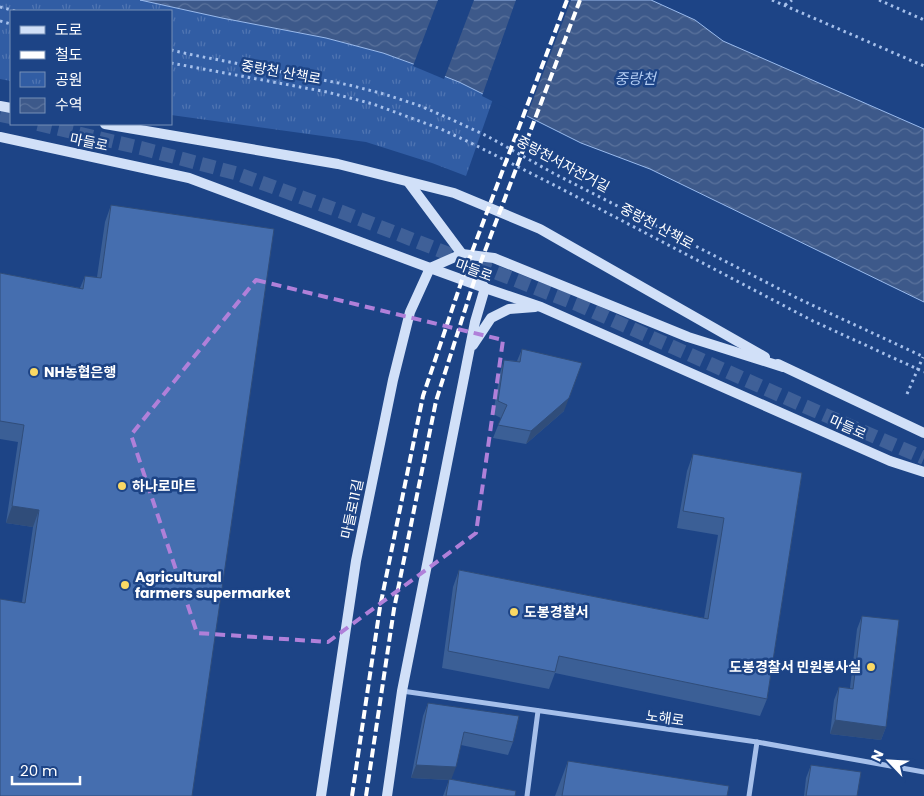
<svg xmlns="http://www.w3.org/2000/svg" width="924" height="796" viewBox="0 0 924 796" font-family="Poppins,'Noto Sans KR',sans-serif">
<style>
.park{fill:url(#park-tufts)}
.water{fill:url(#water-waves);stroke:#99baed}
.pier{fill:#1d4486}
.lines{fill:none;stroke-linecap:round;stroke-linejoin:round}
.trunk-tunnel{stroke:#3f6098;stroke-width:14;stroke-dasharray:14 7;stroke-linecap:butt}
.path{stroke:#a6c0eb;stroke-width:3;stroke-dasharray:2.5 4;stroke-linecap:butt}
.minor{stroke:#a6c0eb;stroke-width:5}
.secondary{stroke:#d1e0f8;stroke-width:10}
.rail{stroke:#fff;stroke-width:4;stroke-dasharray:9 4;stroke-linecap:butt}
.wall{fill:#3b5f96}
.shaded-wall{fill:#304d7a}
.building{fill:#456eaf;stroke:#304d7a}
.marked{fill:none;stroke:#b080d9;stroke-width:4;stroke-dasharray:10 6;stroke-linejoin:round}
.poi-dot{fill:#fad964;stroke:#1d4486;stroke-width:2}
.labels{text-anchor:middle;stroke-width:5;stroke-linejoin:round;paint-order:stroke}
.street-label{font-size:14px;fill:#fff;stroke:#1d4486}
.poi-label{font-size:14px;font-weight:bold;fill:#fff;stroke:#1d4486;text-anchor:start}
.water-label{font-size:15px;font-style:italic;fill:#b1cbf2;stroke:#1d4486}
</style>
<defs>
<pattern id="park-tufts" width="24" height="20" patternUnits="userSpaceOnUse" patternTransform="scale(1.25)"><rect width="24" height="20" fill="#315da4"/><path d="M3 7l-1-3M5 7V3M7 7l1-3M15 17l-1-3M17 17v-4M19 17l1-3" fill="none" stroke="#5075b2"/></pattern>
<pattern id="water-waves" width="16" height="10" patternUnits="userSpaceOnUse" patternTransform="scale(1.25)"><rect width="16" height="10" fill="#3d598a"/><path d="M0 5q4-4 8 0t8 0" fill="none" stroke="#5a729c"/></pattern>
</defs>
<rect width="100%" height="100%" fill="#1d4486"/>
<path class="park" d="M0 0H140L222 18 326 38 383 53 459 82 493 99 466 176 432 163 366 142 171 115V11H11V81L0 79Z"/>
<path class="water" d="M140 0H651L695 20 723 41 924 129V302L650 169 581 143 459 82 416 65 383 53 326 38 222 18Z"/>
<g class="pier">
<path d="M438 0H474L444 79 413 66Z"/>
<path d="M516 0H571L526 118 482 96Z"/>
</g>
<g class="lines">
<g class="trunk-tunnel">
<path d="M0 115 11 117"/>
<path d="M38 124 141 148 235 173 342 212 579 305 802 405 924 458"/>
</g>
<g class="path">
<path d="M772 0 924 66"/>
<path d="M879 0 924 20"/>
<path d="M785 5 792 0"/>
<path d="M0 7 15 11"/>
<path d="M0 21 11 24"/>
<path d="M171 50 193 55 349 85 384 94 418 105 446 117 487 136 553 173 797 298 924 357"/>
<path d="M171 63 327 92 373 104 441 129 473 144 558 187 813 321 924 372"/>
<path d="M907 394 923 357"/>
</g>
<g class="minor">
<path d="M402 691 757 742 924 772"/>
<path d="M527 796 538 711"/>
<path d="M749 796 757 742"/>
</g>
<g class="secondary">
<path d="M0 106 11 108"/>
<path d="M105 124 338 164 454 193 540 229 765 357"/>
<path d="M0 137 189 178 430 268 485 288 541 307 890 461 924 472"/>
<path d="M473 345 491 318 509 309 535 307"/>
<path d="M778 364 924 433"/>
<path d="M321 796 356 561 393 380 410 312 430 268 462 254 494 258 688 337 783 367"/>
<path d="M387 796 402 691 475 322 485 288 462 254 409 183"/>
</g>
<g class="rail">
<path d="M352 796 380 607 423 396 467 265 567 0"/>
<path d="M366 796 394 609 436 401 477 272 580 0"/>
</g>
</g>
<g class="wall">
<path d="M111 205 192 796 22 602 33 527 6 523 18 442 0 439V273L80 288 85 276 97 277 105 222Z"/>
<path d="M522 349 564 411 526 444 493 438 501 418 493 414 500 373 504 360 517 361Z"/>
<path d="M693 454 802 473 767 699 760 716 555 673 549 689 442 668 453 587 459 570 704 618 718 535 677 528 687 471Z"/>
<path d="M862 616 886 727 881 740 830 734 834 700 839 687 850 688 857 629Z"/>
<path d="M428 703 513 742 508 755 461 745 451 779 515 796H443L449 780 411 778 423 716Z"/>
<path d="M568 761 727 796H555Z"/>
<path d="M811 765 857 796H804L806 778Z"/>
</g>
<g class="shaded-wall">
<path d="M569 398 564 411 526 444 531 431Z"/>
<path d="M12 506 39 510 33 527 6 523Z"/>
<path d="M835 720 886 727 881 740 830 734Z"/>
<path d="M416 765 456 767 451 780 411 778Z"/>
</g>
<g class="building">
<path d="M111 205 274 229 192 796H0V599L25 603 39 510 12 506 24 425 0 421V273L83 289 85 276 101 278Z"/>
<path d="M522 349 582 363 569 398 531 431 498 425 507 405 498 401 504 360 520 362Z"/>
<path d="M693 454 802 473 767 699 559 656 555 672 448 651 459 570 708 619 724 518 683 511Z"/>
<path d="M862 616 899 620 886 727 835 720 839 687 853 689Z"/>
<path d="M428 703 519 716 513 742 464 732 456 767 416 765Z"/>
<path d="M568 761 729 786 727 796H562Z"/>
<path d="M811 765 861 772 857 796H806Z"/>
<path d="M449 779 516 791 515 796H446Z"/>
</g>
<path class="marked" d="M256 280 503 340 476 533 328 642 197 633 131 435Z"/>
<g class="poi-dot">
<circle cx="34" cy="372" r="5"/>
<circle cx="122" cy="486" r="5"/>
<circle cx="125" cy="585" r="5"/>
<circle cx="514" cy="612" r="5"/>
<circle cx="871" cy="667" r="5"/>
</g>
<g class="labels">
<g class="street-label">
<text transform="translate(281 72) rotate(10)" y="5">중랑천 산책로</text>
<text transform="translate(89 142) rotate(12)" y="5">마들로</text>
<text transform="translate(563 164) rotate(28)" y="5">중랑천서자전거길</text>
<text transform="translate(657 226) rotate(28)" y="5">중랑천 산책로</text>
<text transform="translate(474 270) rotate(20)" y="5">마들로</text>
<text transform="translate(848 427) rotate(24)" y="5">마들로</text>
<text transform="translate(352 509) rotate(-78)" y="5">마들로11길</text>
<text transform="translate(665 718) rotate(8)" y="5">노해로</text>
</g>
<g class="poi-label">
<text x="44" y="377">NH농협은행</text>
<text x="132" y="491">하나로마트</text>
<text x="135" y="582">Agricultural<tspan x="135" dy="16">farmers supermarket</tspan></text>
<text x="524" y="617">도봉경찰서</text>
<text x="861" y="672" text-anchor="end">도봉경찰서 민원봉사실</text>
</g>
<g class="water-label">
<text x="635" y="84">중랑천</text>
</g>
</g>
<rect x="10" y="10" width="162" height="115" fill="#1d4486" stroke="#778fb6"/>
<rect x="20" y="26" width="25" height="8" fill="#d1e0f8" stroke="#778fb6"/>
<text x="55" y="35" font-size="15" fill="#ffffff">도로</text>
<rect x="20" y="51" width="25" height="8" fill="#ffffff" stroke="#778fb6"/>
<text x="55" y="60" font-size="15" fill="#ffffff">철도</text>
<rect x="20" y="72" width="25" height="15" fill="url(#park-tufts)" stroke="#778fb6"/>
<text x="55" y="85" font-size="15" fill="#ffffff">공원</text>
<rect x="20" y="98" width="25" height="15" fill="url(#water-waves)" stroke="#778fb6"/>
<text x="55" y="110" font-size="15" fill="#ffffff">수역</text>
<g transform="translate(889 761) rotate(295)" stroke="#1d4486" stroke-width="4" paint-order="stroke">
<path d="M0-4L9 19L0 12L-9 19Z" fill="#ffffff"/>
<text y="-8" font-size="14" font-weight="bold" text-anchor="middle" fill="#ffffff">N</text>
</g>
<path d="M12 776v8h68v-8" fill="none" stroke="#ffffff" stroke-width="2.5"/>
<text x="20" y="776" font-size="15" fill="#ffffff" stroke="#1d4486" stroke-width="4" paint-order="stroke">20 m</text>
</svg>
